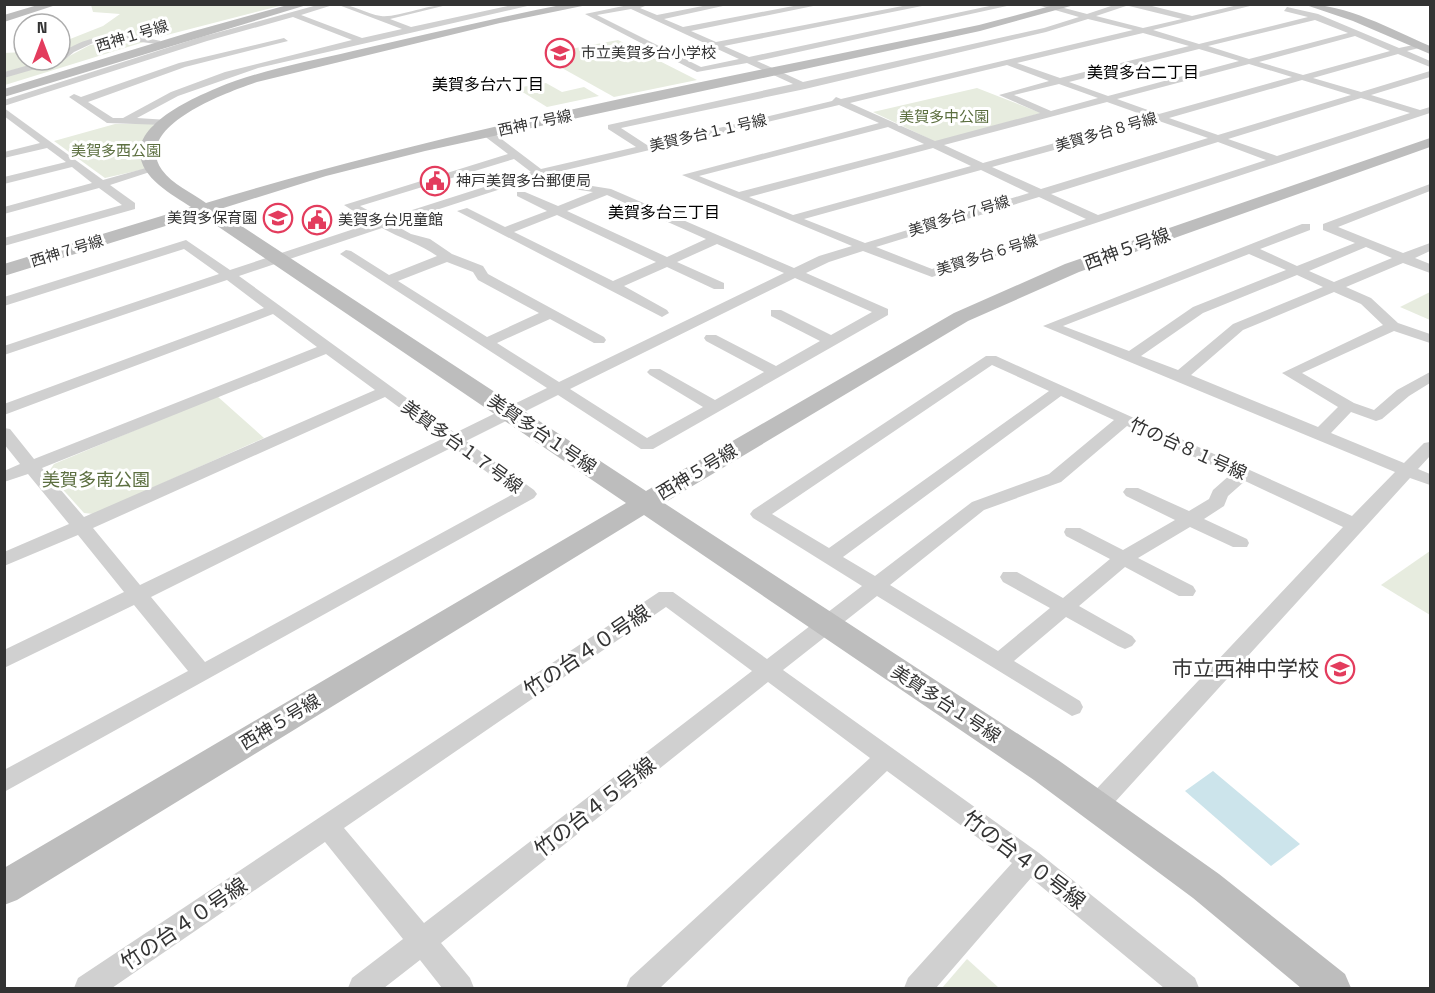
<svg xmlns="http://www.w3.org/2000/svg" width="1435" height="993" viewBox="0 0 1435 993" font-family="'Space Grotesk','Noto Sans JP',sans-serif">
<style>
.green{fill:#e7ecdf}
.water{fill:#cce4eb}
.lines{fill:none;stroke-linecap:round;stroke-linejoin:round}
.street{fill:#d0d0d0;fill-rule:evenodd}
.secondary{fill:#bdbdbd;fill-rule:evenodd}
.labels{text-anchor:middle;stroke-width:6;stroke-linejoin:round;paint-order:stroke}
.far-street-label{font-size:15px;fill:#333;stroke:#fff}
.far-poi-label{font-size:15px;fill:#333;stroke:#fff;text-anchor:start}
.far-park-label{font-size:15px;fill:#5c6f40;stroke:#fff}
.far-neighbourhood-label{font-size:16px;fill:#000;stroke:#fff}
.street-label{font-size:18px;fill:#333;stroke:#fff}
.park-label{font-size:18px;fill:#5c6f40;stroke:#fff}
.near-street-label{font-size:21px;fill:#333;stroke:#fff}
.near-poi-label{font-size:21px;fill:#333;stroke:#fff;text-anchor:end}
</style>
<rect width="100%" height="100%" fill="#fff"/>
<g class="green">
<path d="M91 5H283L159 37 128 36 97 40 60 55V43L103 26 120 14 93 12Z"/>
<path d="M128 40 144 42 5 85 4 76 58 62 90 45Z"/>
<path d="M618 40 697 80 614 97 553 63 565 50Z"/>
<path d="M24 52V60H51L5 72 4 53Z"/>
<path d="M546 83 562 92 584 87 599 96 547 107 516 88Z"/>
<path d="M977 88 1041 113 936 142 873 112Z"/>
<path d="M115 124H154L141 148 145 169 105 178 54 141Z"/>
<path d="M1430 292V320L1400 307Z"/>
<path d="M217 396 264 438 94 514 84 513 48 473 54 464Z"/>
<path d="M1430 551V615L1381 585Z"/>
<path d="M967 959 999 988H942Z"/>
</g>
<path class="water" d="M1213 771 1300 844 1271 866 1185 791Z"/>
<g class="lines">
<g class="street">
<path d="M321 4H336L301 15 362 38 402 29 336 4C353 4 366 14 381 16 397 18 429 4 451 4L390 19 411 27 517 4H536L258 68 178 96 137 118 168 120V124L164 125 107 123 69 97 74 94 81 97 179 63 284 38 288 41 185 67 88 102 113 118H123L171 92 225 72 352 40 293 17 207 41 4 106V100L201 37Z"/>
<path d="M633 4H650L640 8 657 15 713 4H732L664 19 683 27 804 4H823L691 31 716 42 913 4H932L724 46 749 57 999 4H1016L757 61 803 82 1044 28 1079 17 1034 4H1049L1087 14 1117 4H1144L1192 16 1242 4H1258L1153 30 1199 44 1308 17 1284 11 1287 7 1318 14 1399 48 1423 43V47L1407 51 1430 61V67L1398 54 1313 78 1361 92 1430 71V77L1371 95 1420 110 1430 107V113L932 277 863 251 829 262 806 273 888 309V315L653 449H641L558 395 466 441 534 490 537 494 534 498 4 792V770L188 671 134 605 4 668V650L124 592 78 535 4 566V552L69 524 28 474 4 482V471L20 464 4 444V428L10 429 34 459 317 347 273 314 4 415V404L264 308 227 280 4 355V346L219 274 184 249 4 306V297L186 240 230 270 372 223 344 205 508 154 483 135V131H491L541 169 636 147 608 129V125L793 84 747 63 697 72 585 14ZM1129 5V6L1182 19 1143 28 1096 16ZM631 9 739 59 701 67 597 15ZM1088 19 1133 30 841 99 836 97 832 101 647 145 621 128 805 89 1046 32ZM1315 20 1348 33 1249 59 1208 46ZM1143 33 1189 46 1060 78 1017 63ZM1355 36 1390 51 1303 75 1259 62ZM1199 49 1239 61 1108 96 1069 82ZM1249 64 1292 77 1159 114 1117 99ZM1007 65 1049 81 999 95 1040 113 935 141 850 103ZM1302 80 1351 95 1218 135 1169 118ZM1059 84 1098 98 1051 111 1014 95ZM1361 98 1410 113 1277 156 1228 139ZM1107 102 1149 117 983 163 944 145ZM839 105 879 123 682 175 852 246 819 256 794 268 611 189 561 181 549 174ZM1159 121 1208 138 1041 189 992 167ZM888 127 924 144 739 192 699 176ZM1218 142 1266 160 1098 215 1051 194ZM933 148 971 166 793 215 749 197ZM514 159 531 172 384 219 360 206ZM981 170 1029 193 865 243 804 219ZM538 177 554 186 593 192 558 206 525 192H517V196L547 211 505 227 467 208 457 211 662 317 669 313 667 310 624 286 667 267 714 289H724V283L677 262 717 244 784 273 559 382 497 343 550 319 594 343H604L606 340 604 337 488 274 483 266 452 254 430 239 411 234 393 224ZM607 195 706 239 667 257 567 211ZM1039 197 1086 219 932 269 876 247ZM557 215 656 262 613 281 514 232ZM382 228C400 238 420 244 437 256L389 275 351 251 346 250 340 254 547 388 455 433 239 276ZM447 262 473 272 478 280 539 313 487 337 398 281ZM795 278 872 312 831 335 781 310H771V316L820 341 776 366 716 335H706L704 338 706 341 764 372 715 400 660 369H650L647 372 650 375 703 407 647 438 570 389ZM326 354 375 390 84 517 42 468ZM385 397 442 439 140 585 93 528ZM453 447 515 493 205 662 151 597Z"/>
<path d="M136 36 161 41 157 44 125 40 93 43 74 52 63 61 4 78V72L47 60H60V55C82 36 109 35 136 36Z"/>
<path d="M4 108 103 180 153 166 159 169 110 185 135 203V209L4 246V238L122 205 99 188 4 214V207L92 183 72 167 4 184V177L66 162 47 148 4 158V152L40 143 4 116Z"/>
<path d="M1430 184V191L1338 227 1403 253 1430 243V251L1415 258 1430 264V273L1403 263 1346 287 1371 298 1398 323 1430 334V343L1394 331 1302 373 1354 403 1374 410 1397 390 1430 372V383L1409 396 1382 419 1376 421 1351 412 1331 433 1404 463 1424 443 1430 442V456L1418 469 1430 474V485L1410 478 1105 813 1096 816 1087 813 1084 806 1087 799 1343 527 1245 481 1228 496 1224 506 1204 519 1247 539 1249 543 1247 547H1233L1190 527 1138 558 1193 586 1196 591 1193 596H1179L1125 567 1079 606 1132 636 1136 641 1132 646 1125 649 1118 646 1066 617 1014 661 1080 701 1083 707 1080 713 1072 716 877 596 783 670 1039 853 1195 978 1199 988H1164L1031 878 936 988H904L908 978 1012 863 887 771 660 988H626L630 978 870 758 768 682 441 943 470 978 474 988H442L420 960 384 988H348L352 978 403 939 325 842 112 988H74L78 978 659 592H673L767 659 862 586 753 518 750 514 753 510 986 356H996L1352 516 1395 472 1043 326 1302 224H1310V230L1260 249 1297 266 1355 243 1323 230V224ZM1366 247 1392 258 1334 282 1309 271ZM1249 254 1286 270 1193 307 1129 351 1063 326ZM1297 275 1323 287 1233 324 1178 370 1141 356 1203 313ZM1334 292 1361 304 1383 325 1282 373 1338 407 1318 427 1191 375 1243 330ZM992 365 1049 391 829 548 772 514ZM1061 396 1114 420 1049 474 972 502 875 576 843 557ZM1127 426 1231 474 1213 490 1209 499 1189 511 1138 488H1126L1123 492 1126 496 1175 520 1123 550 1080 528H1066L1064 532 1066 536 1110 559 1063 598 1017 572H1003L1000 577 1003 582 1050 608 998 651 890 585 984 510 1061 482ZM666 607 752 671 424 923 344 828Z"/>
</g>
<g class="secondary">
<path d="M41 4H59L4 22V15Z"/>
<path d="M291 4H310L4 97V89L194 31Z"/>
<path d="M566 4H592L500 23 257 82C229 92 131 126 162 170 172 184 192 193 206 203 459 126 721 79 979 25L1058 4H1078L980 31 425 151 326 176 217 210 646 491 954 313 1065 264 1430 138V147L1079 272 968 321 664 503 1058 760 1219 874 1345 974 1351 988H1301L1193 898 1034 780 644 515 17 900 4 905V868L626 503 201 215 4 276V264L191 207C173 195 140 178 140 152 140 122 193 98 217 88 260 70 307 62 353 51 424 35 495 18 566 4Z"/>
<path d="M1303 4C1347 4 1390 29 1430 46V54L1353 21Z"/>
</g>
</g>
<defs>
<g id="school-ring" transform="scale(1.5)"><circle r="9.5" fill="#fff" stroke="#e33c5d" stroke-width="1.5"/><path d="M0-5L7-2L0 1L-7-2ZM-4 1L0 2.5L4 1V4Q0 6-4 4Z" fill="#e33c5d"/></g>
<g id="civic-ring" transform="scale(1.5)"><circle r="9.5" fill="#fff" stroke="#e33c5d" stroke-width="1.5"/><path d="M-.6-6.5H3V-4.5H.6V-3L4-1V1h2V6H-6V1h2V-1L-.6-3ZM-1.2 2.5V6h2.4V2.5Z" fill="#e33c5d"/></g>
</defs>
<g fill-rule="evenodd">
<use href="#school-ring" x="560" y="53"/>
<use href="#civic-ring" x="435" y="181"/>
<use href="#school-ring" x="278" y="218"/>
<use href="#civic-ring" x="317" y="220"/>
<use href="#school-ring" x="1340" y="669"/>
</g>
<g class="labels">
<g class="far-street-label">
<text transform="translate(132 36) rotate(-17)" y="5">西神１号線</text>
<text transform="translate(535 123) rotate(-12)" y="5">西神７号線</text>
<text transform="translate(1106 132) rotate(-16)" y="5">美賀多台８号線</text>
<text transform="translate(708 133) rotate(-13)" y="5">美賀多台１１号線</text>
<text transform="translate(959 216) rotate(-17)" y="5">美賀多台７号線</text>
<text transform="translate(67 251) rotate(-17)" y="5">西神７号線</text>
<text transform="translate(987 255) rotate(-17)" y="5">美賀多台６号線</text>
</g>
<g class="far-poi-label">
<text x="581" y="58">市立美賀多台小学校</text>
<text x="456" y="186">神戸美賀多台郵便局</text>
<text x="257" y="223" text-anchor="end">美賀多保育園</text>
<text x="338" y="225">美賀多台児童館</text>
</g>
<g class="far-park-label">
<text x="944" y="122">美賀多中公園</text>
<text x="116" y="156">美賀多西公園</text>
</g>
<g class="far-neighbourhood-label">
<text x="1143" y="78">美賀多台二丁目</text>
<text x="488" y="90">美賀多台六丁目</text>
<text x="664" y="218">美賀多台三丁目</text>
</g>
<g class="street-label">
<text transform="translate(1127 249) rotate(-20)" y="6">西神５号線</text>
<text transform="translate(542 434) rotate(34)" y="6">美賀多台１号線</text>
<text transform="translate(462 447) rotate(36)" y="6">美賀多台１７号線</text>
<text transform="translate(1188 449) rotate(24)" y="6">竹の台８１号線</text>
<text transform="translate(697 472) rotate(-31)" y="6">西神５号線</text>
<text transform="translate(946 704) rotate(33)" y="6">美賀多台１号線</text>
<text transform="translate(280 722) rotate(-31)" y="6">西神５号線</text>
</g>
<g class="park-label">
<text x="96" y="486">美賀多南公園</text>
</g>
<g class="near-street-label">
<text transform="translate(587 651) rotate(-34)" y="7">竹の台４０号線</text>
<text transform="translate(595 807) rotate(-38)" y="7">竹の台４５号線</text>
<text transform="translate(1024 860) rotate(37)" y="7">竹の台４０号線</text>
<text transform="translate(184 924) rotate(-34)" y="7">竹の台４０号線</text>
</g>
<g class="near-poi-label">
<text x="1319" y="676">市立西神中学校</text>
</g>
</g>
<rect width="1435" height="993" fill="none" stroke="#333333" stroke-width="12"/>
<g transform="translate(42 42)"><circle r="28" fill="#ffffff" stroke="#adadad" stroke-width="1.5"/>
<path d="M0-4.5L10 22L0 15L-10 22Z" fill="#e33c5d"/>
<text y="-9" font-size="16" font-weight="bold" text-anchor="middle" fill="#333333">N</text>
</g>
</svg>
